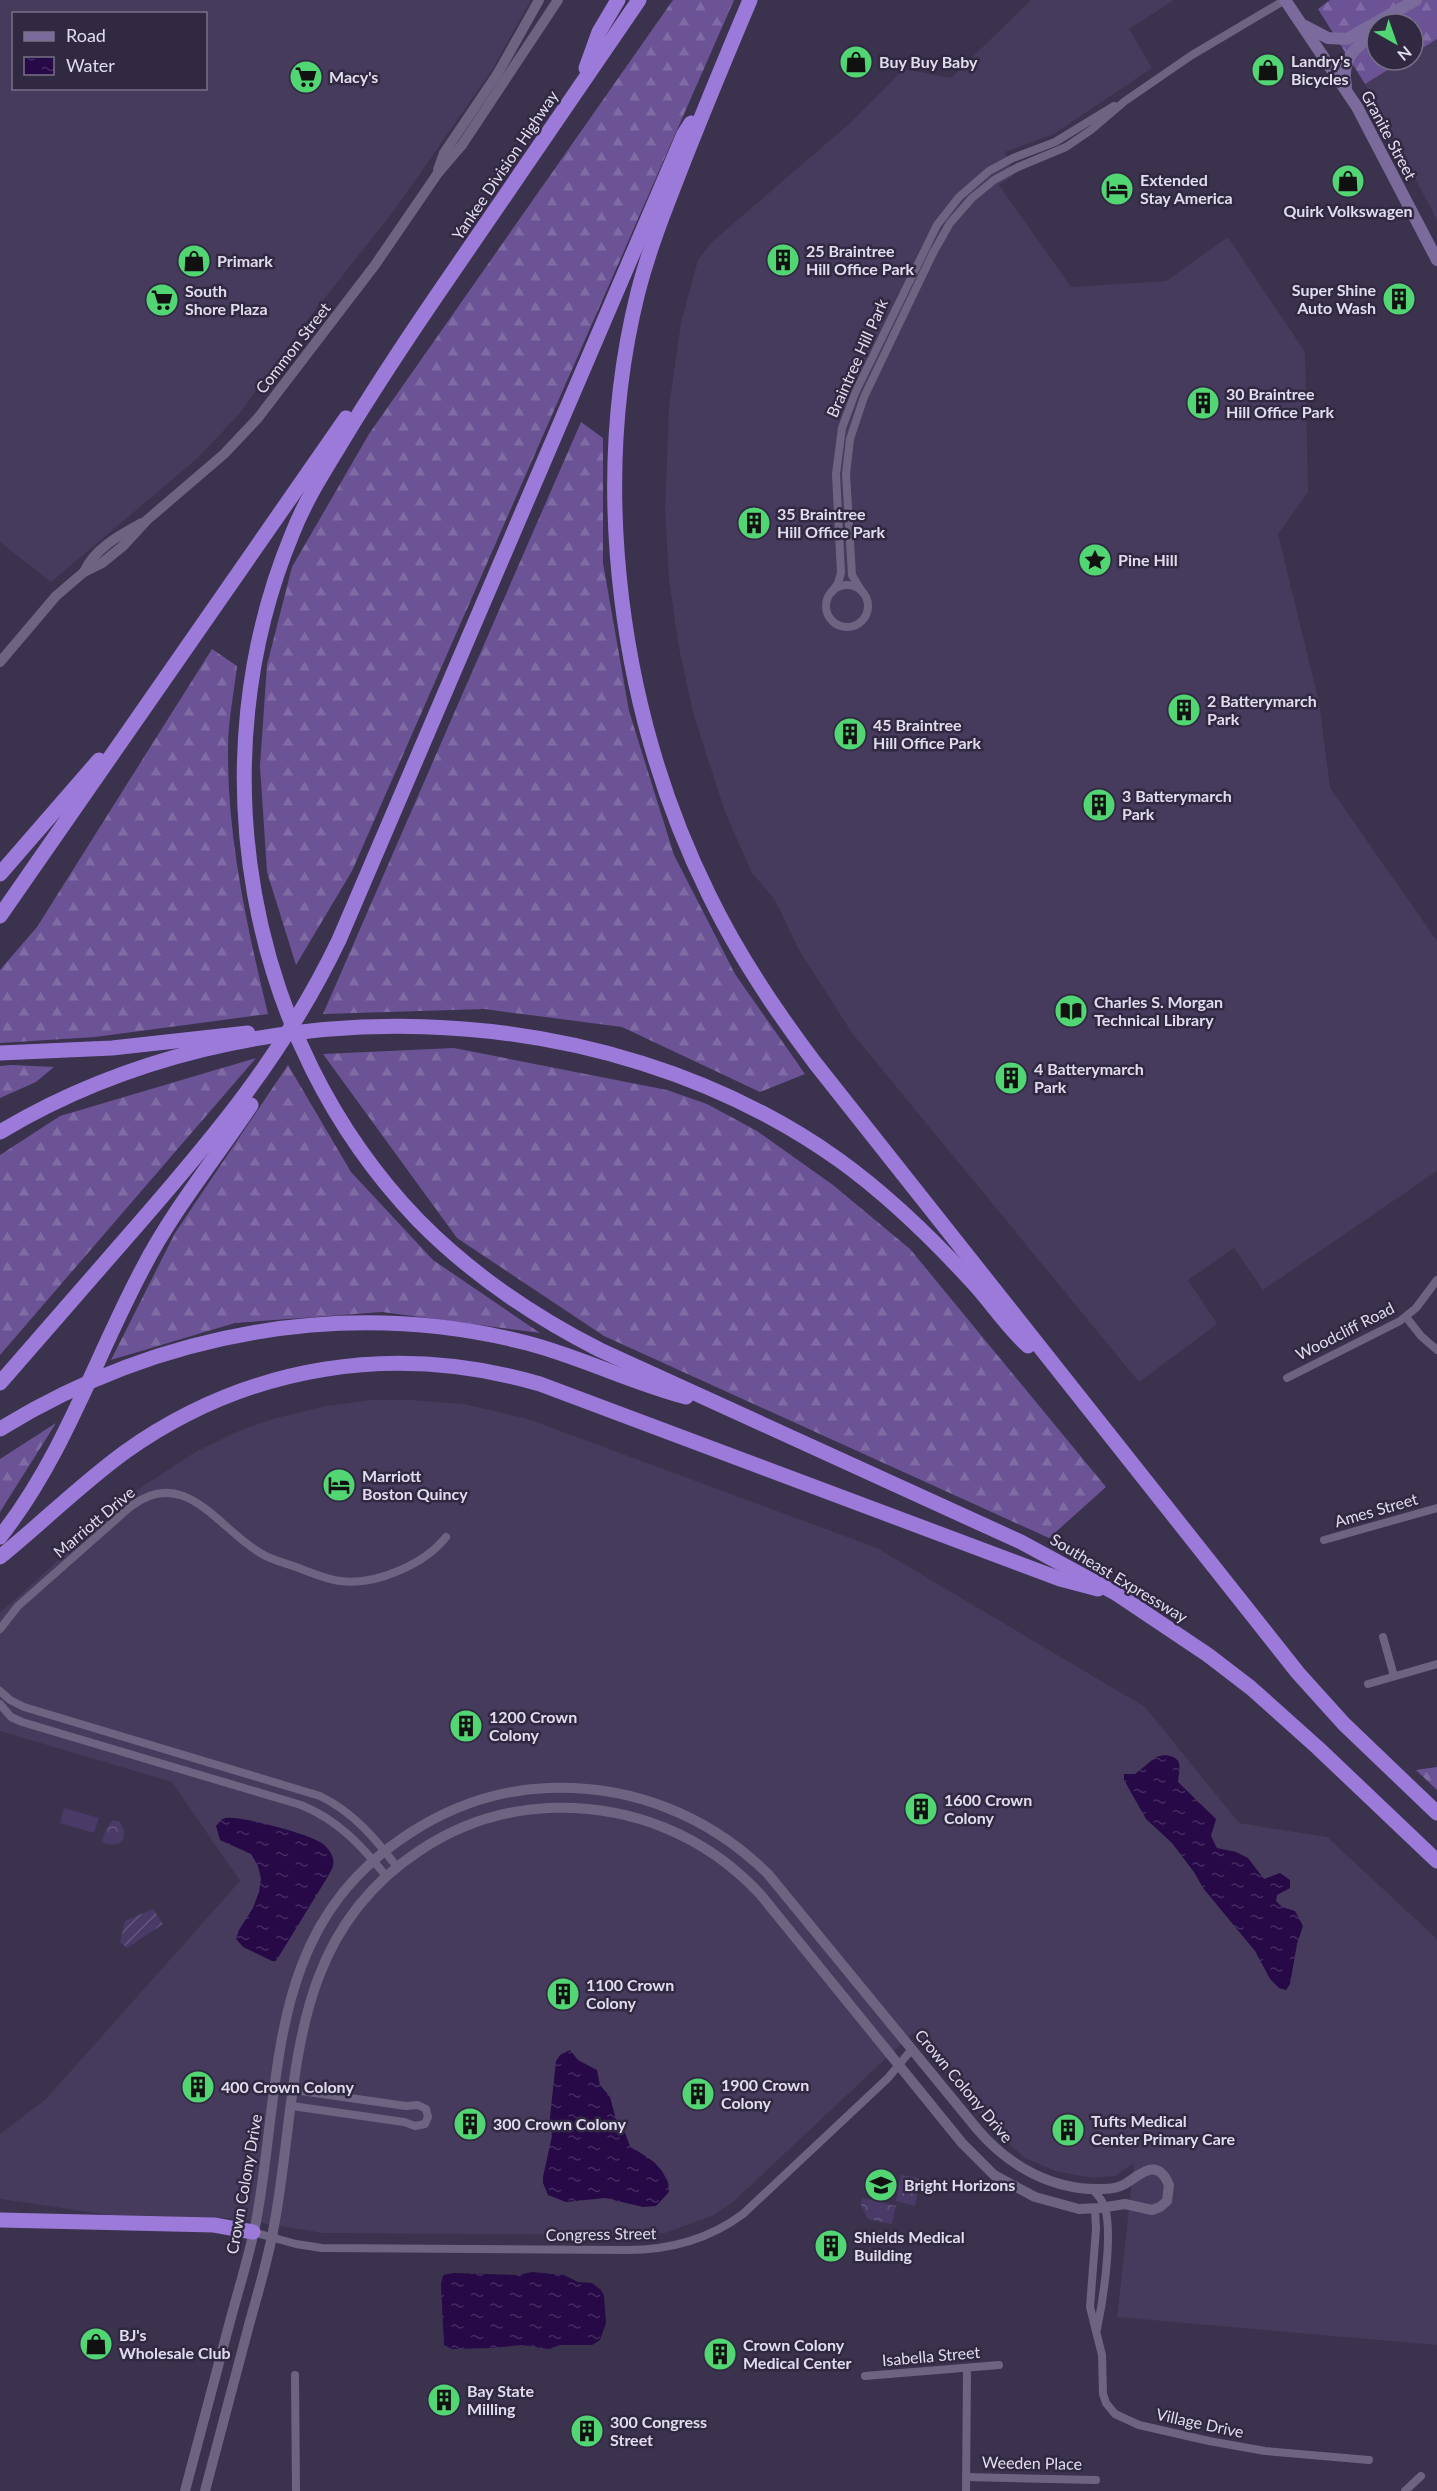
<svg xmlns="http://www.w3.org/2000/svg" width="1437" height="2491" viewBox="0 0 1437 2491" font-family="Lato,sans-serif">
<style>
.built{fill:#463b5c;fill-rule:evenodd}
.forest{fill:url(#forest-firs)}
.park{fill:url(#park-crowns)}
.garden{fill:url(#garden-furrows)}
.pitch{fill:#4a3a68}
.water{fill:url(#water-ripples)}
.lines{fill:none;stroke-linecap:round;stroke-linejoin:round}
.minor{stroke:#6d6482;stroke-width:8}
.tertiary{stroke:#6d6482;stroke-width:10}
.secondary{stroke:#7b6b9c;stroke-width:12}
.motorway{stroke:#9c7ad9;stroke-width:15}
.labels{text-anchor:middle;stroke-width:5;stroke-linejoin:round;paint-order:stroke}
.poi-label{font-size:16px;font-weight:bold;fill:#e1dced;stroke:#312842;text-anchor:start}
.street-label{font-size:16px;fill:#e1dced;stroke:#312842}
</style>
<defs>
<pattern id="forest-firs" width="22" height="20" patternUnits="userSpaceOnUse" patternTransform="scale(1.5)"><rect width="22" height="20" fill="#6b5396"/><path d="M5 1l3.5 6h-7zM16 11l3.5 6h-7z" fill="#806ba5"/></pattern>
<pattern id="park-crowns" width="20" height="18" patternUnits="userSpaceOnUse" patternTransform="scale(1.5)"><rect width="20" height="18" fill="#4a3a68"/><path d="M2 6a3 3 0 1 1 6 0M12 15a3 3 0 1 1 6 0" fill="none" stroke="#64567e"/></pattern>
<pattern id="garden-furrows" width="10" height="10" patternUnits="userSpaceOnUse" patternTransform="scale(1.5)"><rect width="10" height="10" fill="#4a3a68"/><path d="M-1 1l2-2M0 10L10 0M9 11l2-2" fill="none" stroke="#64567e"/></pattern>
<pattern id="water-ripples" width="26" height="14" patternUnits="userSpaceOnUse" patternTransform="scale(1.5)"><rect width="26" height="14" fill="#260946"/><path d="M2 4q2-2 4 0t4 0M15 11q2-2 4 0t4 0" fill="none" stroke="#452c61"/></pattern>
</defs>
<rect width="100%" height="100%" fill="#3b324d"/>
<g class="built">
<path d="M0 0H531L492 70 396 208 305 323 239 414 199 457 51 582 0 542ZM14 14H206V88H14Z"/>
<path d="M1031 0H1174L1129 29 1152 68 1054 134 1005 152 1013 176 999 185 1071 287 1166 281 1228 237 1305 352 1308 492 1278 534 1319 702 1330 788 1437 941V1171L1263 1290 1234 1248 1188 1280 1217 1324 1139 1382 852 1033 799 950 775 900 752 873 725 812 693 713 679 648 669 579 665 510 669 407 681 322 698 260 712 242 850 123 904 69 951 78Z"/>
<path d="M1437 39V220L1365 84 1404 60H1413V54Z"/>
<path d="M370 1400H410L464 1404 528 1419 877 1548 1145 1707 1239 1823 1327 1837 1437 1939V2345L1117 2317 1134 2163 1115 2176 1093 2178 1055 2171 1025 2158 992 2129 913 2033 733 2202 712 2216 665 2233 627 2235 323 2233 233 2218 110 2215 0 2199V2134L46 2099 240 1881 172 1782 0 1731V1613L131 1494 197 1451 241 1430 276 1418 326 1406Z"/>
</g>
<g class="forest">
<path d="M673 0H734L352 871 296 965 267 872 260 766 267 665 292 567 369 434Z"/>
<path d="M1330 0H1437V39L1413 54V24H1377V60H1404L1365 84 1318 9Z"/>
<path d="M581 422 603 438V563L629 711 674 855 735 974 805 1074 760 1092 622 1027 484 1009 323 1014Z"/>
<path d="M212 649 237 666C234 693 228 721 228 748 227 837 247 927 268 1014L95 1037 0 1043V970L37 927Z"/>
<path d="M454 1048 667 1090 707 1104 757 1131 833 1185 910 1249 1106 1487 1049 1538 604 1336 457 1238 323 1054Z"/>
<path d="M256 1058 0 1355V1155L60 1116Z"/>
<path d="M12 1065 54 1067 36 1082 0 1098V1066Z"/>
<path d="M288 1065 351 1172 433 1260 540 1333 382 1312 235 1323 111 1360 175 1233Z"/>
<path d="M56 1423 0 1512V1459Z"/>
<path d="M1437 1767V1790L1416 1770Z"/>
</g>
<g class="park">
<path d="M113 1820 120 1822 124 1831 123 1840C116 1846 109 1845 102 1842L106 1829Z"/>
<path d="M901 2175 918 2178 920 2182 915 2206 896 2201Z"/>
<path d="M862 2198 896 2206 892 2224 868 2219 861 2205Z"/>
</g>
<path class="garden" d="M153 1909 163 1924 127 1948 120 1942 125 1921Z"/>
<path class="pitch" d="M64 1808 99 1818 94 1833 60 1823Z"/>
<g class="water">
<path d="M1164 1755C1185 1757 1179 1768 1178 1782L1216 1819 1211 1836 1217 1848 1236 1852 1248 1858 1264 1879 1280 1873 1290 1880V1888L1277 1895 1276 1901 1282 1907 1295 1911 1303 1926 1297 1944 1290 1984 1286 1990 1279 1988 1270 1979 1255 1951 1203 1888 1194 1872 1172 1843 1146 1819 1124 1780V1774H1135L1156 1757Z"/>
<path d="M225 1818C241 1816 306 1833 320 1842 325 1845 330 1850 332 1856 336 1864 331 1871 327 1878L276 1961H272L243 1947 236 1939 239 1930 253 1908 259 1892 261 1879 258 1866 251 1854 220 1840 216 1826 221 1820Z"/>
<path d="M570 2050 578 2060 597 2070 600 2085 610 2097 618 2127 625 2133 630 2146 654 2162 662 2171 668 2182 669 2192 656 2206 643 2207 605 2198 566 2202 548 2195 543 2183V2177L552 2136 550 2117 556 2061 560 2055Z"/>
<path d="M532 2272 564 2275 578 2282 592 2283 601 2290 604 2296 606 2323 600 2340 592 2345H560L549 2349 522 2345 491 2348 452 2349 444 2345 441 2284 443 2275 454 2273 518 2275Z"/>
</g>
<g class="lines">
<g class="minor">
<circle cx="847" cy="606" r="21"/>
<path d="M861 590 852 575 846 474 850 439 864 397 933 253 950 223 972 198 994 180 1018 167 1066 147 1091 130 1125 101 1192 55 1285 0"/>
<path d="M832 592 838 583 841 573 836 474 842 428 855 393 937 225 959 197 989 171 1013 158 1055 142 1114 106"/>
<path d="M1406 1317 1421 1336 1437 1350"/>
<path d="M1287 1378 1400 1321 1416 1308 1437 1280"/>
<path d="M1324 1540 1437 1508"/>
<path d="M0 1629 18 1606 130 1507C185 1464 219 1530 262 1554 272 1560 285 1563 296 1567 310 1572 325 1579 340 1581 375 1586 425 1564 446 1537"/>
<path d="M1383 1637 1394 1676"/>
<path d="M1368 1684 1437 1664"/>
<path d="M0 1691 10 1700 24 1707 320 1796C353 1812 375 1838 397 1867"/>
<path d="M0 1704 11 1717 22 1722 301 1805C338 1820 361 1845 386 1876"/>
<path d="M292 2106 404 2122 415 2126 425 2124 428 2117 426 2109 418 2105 406 2106 294 2090"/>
<path d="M1092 2189C1098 2195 1103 2201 1105 2208 1113 2235 1103 2301 1097 2329"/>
<path d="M1095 2209 1096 2229 1090 2307 1102 2355 1103 2394 1106 2403 1115 2414 1139 2425 1209 2441 1265 2451 1369 2460"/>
<path d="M253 2232 296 2244 322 2248 627 2250C669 2250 708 2240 743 2214L888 2078 912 2049"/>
<path d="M295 2375 296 2491"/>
<path d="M865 2376 999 2365"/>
<path d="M966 2477 1096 2480"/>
<path d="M966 2491 967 2368"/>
<path d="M1405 2491 1421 2476"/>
</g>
<g class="tertiary">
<path d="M438 170 444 153 498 73 539 0"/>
<path d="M84 572C95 548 120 535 142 523"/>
<path d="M0 662 56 596 84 572 102 563 123 546 147 520 224 454 258 418 375 265 438 173 462 145 558 0"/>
<path d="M185 2491C200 2436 214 2380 229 2325 238 2291 249 2257 256 2222 283 2076 265 1928 407 1835 449 1807 497 1790 548 1788 632 1785 708 1815 768 1874L978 2130C1009 2166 1053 2191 1103 2189 1110 2189 1118 2188 1125 2184 1140 2175 1157 2156 1169 2185L1167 2201 1160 2207 1152 2210 1125 2204 1100 2208 1079 2209 1035 2197 994 2175 962 2143 760 1894C705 1835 631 1805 549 1808 503 1810 458 1825 419 1851 284 1940 300 2086 274 2226 268 2260 258 2292 249 2325 234 2380 220 2436 205 2491"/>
</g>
<g class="secondary">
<path d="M1285 0 1357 107 1437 260"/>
<path d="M1305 26 1328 38 1347 39 1416 0"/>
<path d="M1346 86C1340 59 1356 46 1377 32"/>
</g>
<g class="motorway">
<path d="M639 0C571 99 503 199 435 298 403 345 372 392 343 440 325 470 306 499 293 532 197 761 245 1040 418 1220 471 1274 533 1316 600 1350L1021 1542 1117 1594 1208 1655 1251 1688 1318 1748 1437 1861"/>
<path d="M750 0C728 52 706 105 685 158 668 202 650 245 638 292 589 488 620 715 709 895 738 955 775 1010 815 1063L1298 1673 1344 1724 1437 1813"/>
<path d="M586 68 599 32 618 0"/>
<path d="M0 874 99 760"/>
<path d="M0 916 346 418"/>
<path d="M0 1053 112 1048 248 1033"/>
<path d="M0 1132C249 983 601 991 839 1160 889 1196 933 1239 975 1285 993 1305 1008 1328 1028 1346"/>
<path d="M0 1383C45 1331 90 1280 135 1228 216 1135 285 1053 339 940L684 134 691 123"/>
<path d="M0 1429C158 1332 346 1297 527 1343 581 1357 632 1383 686 1397"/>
<path d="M0 1537C64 1456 95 1358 143 1268 173 1210 215 1159 251 1105"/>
<path d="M0 1557C42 1523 81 1484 125 1452 249 1364 395 1342 540 1384L1060 1579 1098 1589"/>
<path d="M0 2220 214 2225 253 2232"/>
</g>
</g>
<defs>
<g id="shop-disc" transform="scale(1.725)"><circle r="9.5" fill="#52d673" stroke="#312842"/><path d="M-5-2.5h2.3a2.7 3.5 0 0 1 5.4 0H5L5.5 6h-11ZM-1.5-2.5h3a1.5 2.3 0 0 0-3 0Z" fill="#111"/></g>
<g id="supermarket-disc" transform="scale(1.725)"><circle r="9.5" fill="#52d673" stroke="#312842"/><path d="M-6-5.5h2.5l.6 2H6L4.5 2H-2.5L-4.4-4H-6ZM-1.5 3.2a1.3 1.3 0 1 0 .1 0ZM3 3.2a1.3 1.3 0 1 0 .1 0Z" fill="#111"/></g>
<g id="hotel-disc" transform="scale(1.725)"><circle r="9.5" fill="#52d673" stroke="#312842"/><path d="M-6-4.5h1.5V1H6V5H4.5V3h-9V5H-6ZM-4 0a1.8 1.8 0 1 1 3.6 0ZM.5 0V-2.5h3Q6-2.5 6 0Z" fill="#111"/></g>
<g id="building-disc" transform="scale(1.725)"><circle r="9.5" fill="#52d673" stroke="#312842"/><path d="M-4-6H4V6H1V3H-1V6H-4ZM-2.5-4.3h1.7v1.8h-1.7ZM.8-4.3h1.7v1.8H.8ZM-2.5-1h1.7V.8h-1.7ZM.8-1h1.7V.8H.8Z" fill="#111"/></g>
<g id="sight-disc" transform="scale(1.725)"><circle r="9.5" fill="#52d673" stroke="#312842"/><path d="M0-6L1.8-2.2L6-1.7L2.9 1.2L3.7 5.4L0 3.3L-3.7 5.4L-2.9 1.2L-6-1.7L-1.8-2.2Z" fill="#111"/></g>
<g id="library-disc" transform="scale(1.725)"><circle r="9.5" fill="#52d673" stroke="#312842"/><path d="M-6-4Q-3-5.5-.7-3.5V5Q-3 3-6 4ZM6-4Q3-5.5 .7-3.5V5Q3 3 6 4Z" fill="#111"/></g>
<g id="school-disc" transform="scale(1.725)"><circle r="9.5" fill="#52d673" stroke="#312842"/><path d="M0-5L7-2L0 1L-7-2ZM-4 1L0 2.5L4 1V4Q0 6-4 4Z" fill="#111"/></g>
</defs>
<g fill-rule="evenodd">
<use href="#shop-disc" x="856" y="62"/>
<use href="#shop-disc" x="1268" y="70"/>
<use href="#supermarket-disc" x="306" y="77"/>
<use href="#shop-disc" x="1348" y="181"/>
<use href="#hotel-disc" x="1117" y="189"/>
<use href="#building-disc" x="783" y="260"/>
<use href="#shop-disc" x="194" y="261"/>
<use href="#building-disc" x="1399" y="299"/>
<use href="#supermarket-disc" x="162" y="300"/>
<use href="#building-disc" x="1203" y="403"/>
<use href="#building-disc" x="754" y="523"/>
<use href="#sight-disc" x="1095" y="560"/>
<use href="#building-disc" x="1184" y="710"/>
<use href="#building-disc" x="850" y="734"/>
<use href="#building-disc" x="1099" y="805"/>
<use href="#library-disc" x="1071" y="1011"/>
<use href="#building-disc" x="1011" y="1078"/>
<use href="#hotel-disc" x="339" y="1485"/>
<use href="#building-disc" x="466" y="1726"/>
<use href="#building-disc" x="921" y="1809"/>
<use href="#building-disc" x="563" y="1994"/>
<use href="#building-disc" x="198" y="2087"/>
<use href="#building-disc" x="698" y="2094"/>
<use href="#building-disc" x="470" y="2124"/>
<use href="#building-disc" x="1068" y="2130"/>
<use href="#school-disc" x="881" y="2185"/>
<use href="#building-disc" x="831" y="2246"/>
<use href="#shop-disc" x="96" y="2344"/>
<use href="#building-disc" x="720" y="2354"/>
<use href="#building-disc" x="444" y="2400"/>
<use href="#building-disc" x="587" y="2431"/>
</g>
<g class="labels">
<g class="poi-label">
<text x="1291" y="67">Landry's<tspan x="1291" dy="18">Bicycles</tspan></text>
<text x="879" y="68">Buy Buy Baby</text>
<text x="329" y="83">Macy's</text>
<text x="1140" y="186">Extended<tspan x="1140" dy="18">Stay America</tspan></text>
<text x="1348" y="217" text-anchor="middle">Quirk Volkswagen</text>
<text x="806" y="257">25 Braintree<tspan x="806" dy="18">Hill Office Park</tspan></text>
<text x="217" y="267">Primark</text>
<text x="1376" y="296" text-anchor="end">Super Shine<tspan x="1376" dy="18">Auto Wash</tspan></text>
<text x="185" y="297">South<tspan x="185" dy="18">Shore Plaza</tspan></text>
<text x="1226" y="400">30 Braintree<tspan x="1226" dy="18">Hill Office Park</tspan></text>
<text x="777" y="520">35 Braintree<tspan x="777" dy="18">Hill Office Park</tspan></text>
<text x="1118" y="566">Pine Hill</text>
<text x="1207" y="707">2 Batterymarch<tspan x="1207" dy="18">Park</tspan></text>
<text x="873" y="731">45 Braintree<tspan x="873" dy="18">Hill Office Park</tspan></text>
<text x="1122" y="802">3 Batterymarch<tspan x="1122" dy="18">Park</tspan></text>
<text x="1094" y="1008">Charles S. Morgan<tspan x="1094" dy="18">Technical Library</tspan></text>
<text x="1034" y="1075">4 Batterymarch<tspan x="1034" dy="18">Park</tspan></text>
<text x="362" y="1482">Marriott<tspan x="362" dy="18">Boston Quincy</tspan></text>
<text x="489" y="1723">1200 Crown<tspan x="489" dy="18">Colony</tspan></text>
<text x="944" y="1806">1600 Crown<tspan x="944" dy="18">Colony</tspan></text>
<text x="586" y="1991">1100 Crown<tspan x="586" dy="18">Colony</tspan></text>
<text x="721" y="2091">1900 Crown<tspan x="721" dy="18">Colony</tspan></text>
<text x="221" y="2093">400 Crown Colony</text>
<text x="1091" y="2127">Tufts Medical<tspan x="1091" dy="18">Center Primary Care</tspan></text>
<text x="493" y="2130">300 Crown Colony</text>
<text x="904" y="2191">Bright Horizons</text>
<text x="854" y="2243">Shields Medical<tspan x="854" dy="18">Building</tspan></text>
<text x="119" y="2341">BJ's<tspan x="119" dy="18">Wholesale Club</tspan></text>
<text x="743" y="2351">Crown Colony<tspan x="743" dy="18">Medical Center</tspan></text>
<text x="467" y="2397">Bay State<tspan x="467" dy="18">Milling</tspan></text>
<text x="610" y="2428">300 Congress<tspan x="610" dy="18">Street</tspan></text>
</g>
<g class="street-label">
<text transform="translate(1389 135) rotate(62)" y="6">Granite Street</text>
<text transform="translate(505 165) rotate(-56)" y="6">Yankee Division Highway</text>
<text transform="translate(293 348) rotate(-52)" y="6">Common Street</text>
<text transform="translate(857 358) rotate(-66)" y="6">Braintree Hill Park</text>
<text transform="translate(1345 1331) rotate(-27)" y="6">Woodcliff Road</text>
<text transform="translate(1376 1510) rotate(-16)" y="6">Ames Street</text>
<text transform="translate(94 1522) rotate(-40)" y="6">Marriott Drive</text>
<text transform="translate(1119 1578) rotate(31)" y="6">Southeast Expressway</text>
<text transform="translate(964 2086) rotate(50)" y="6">Crown Colony Drive</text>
<text transform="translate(244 2184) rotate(-80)" y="6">Crown Colony Drive</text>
<text transform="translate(601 2234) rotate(-1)" y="6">Congress Street</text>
<text transform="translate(931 2356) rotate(-5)" y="6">Isabella Street</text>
<text transform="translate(1200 2423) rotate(12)" y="6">Village Drive</text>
<text transform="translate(1032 2463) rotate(1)" y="6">Weeden Place</text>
</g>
</g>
<rect x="12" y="12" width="195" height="78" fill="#312842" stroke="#777086" stroke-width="1.5"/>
<rect x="24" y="32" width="30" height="9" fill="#7b6b9c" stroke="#777086" stroke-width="1.5"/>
<text x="66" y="42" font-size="18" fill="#e1dced">Road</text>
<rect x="24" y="57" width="30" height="18" fill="url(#water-ripples)" stroke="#777086" stroke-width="1.5"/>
<text x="66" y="72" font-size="18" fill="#e1dced">Water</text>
<g transform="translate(1395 42) rotate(140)"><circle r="28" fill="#312842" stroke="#777086" stroke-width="1.5"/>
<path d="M0-4.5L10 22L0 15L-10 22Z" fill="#52d673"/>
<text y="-9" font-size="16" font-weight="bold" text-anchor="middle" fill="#e1dced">N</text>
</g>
</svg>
